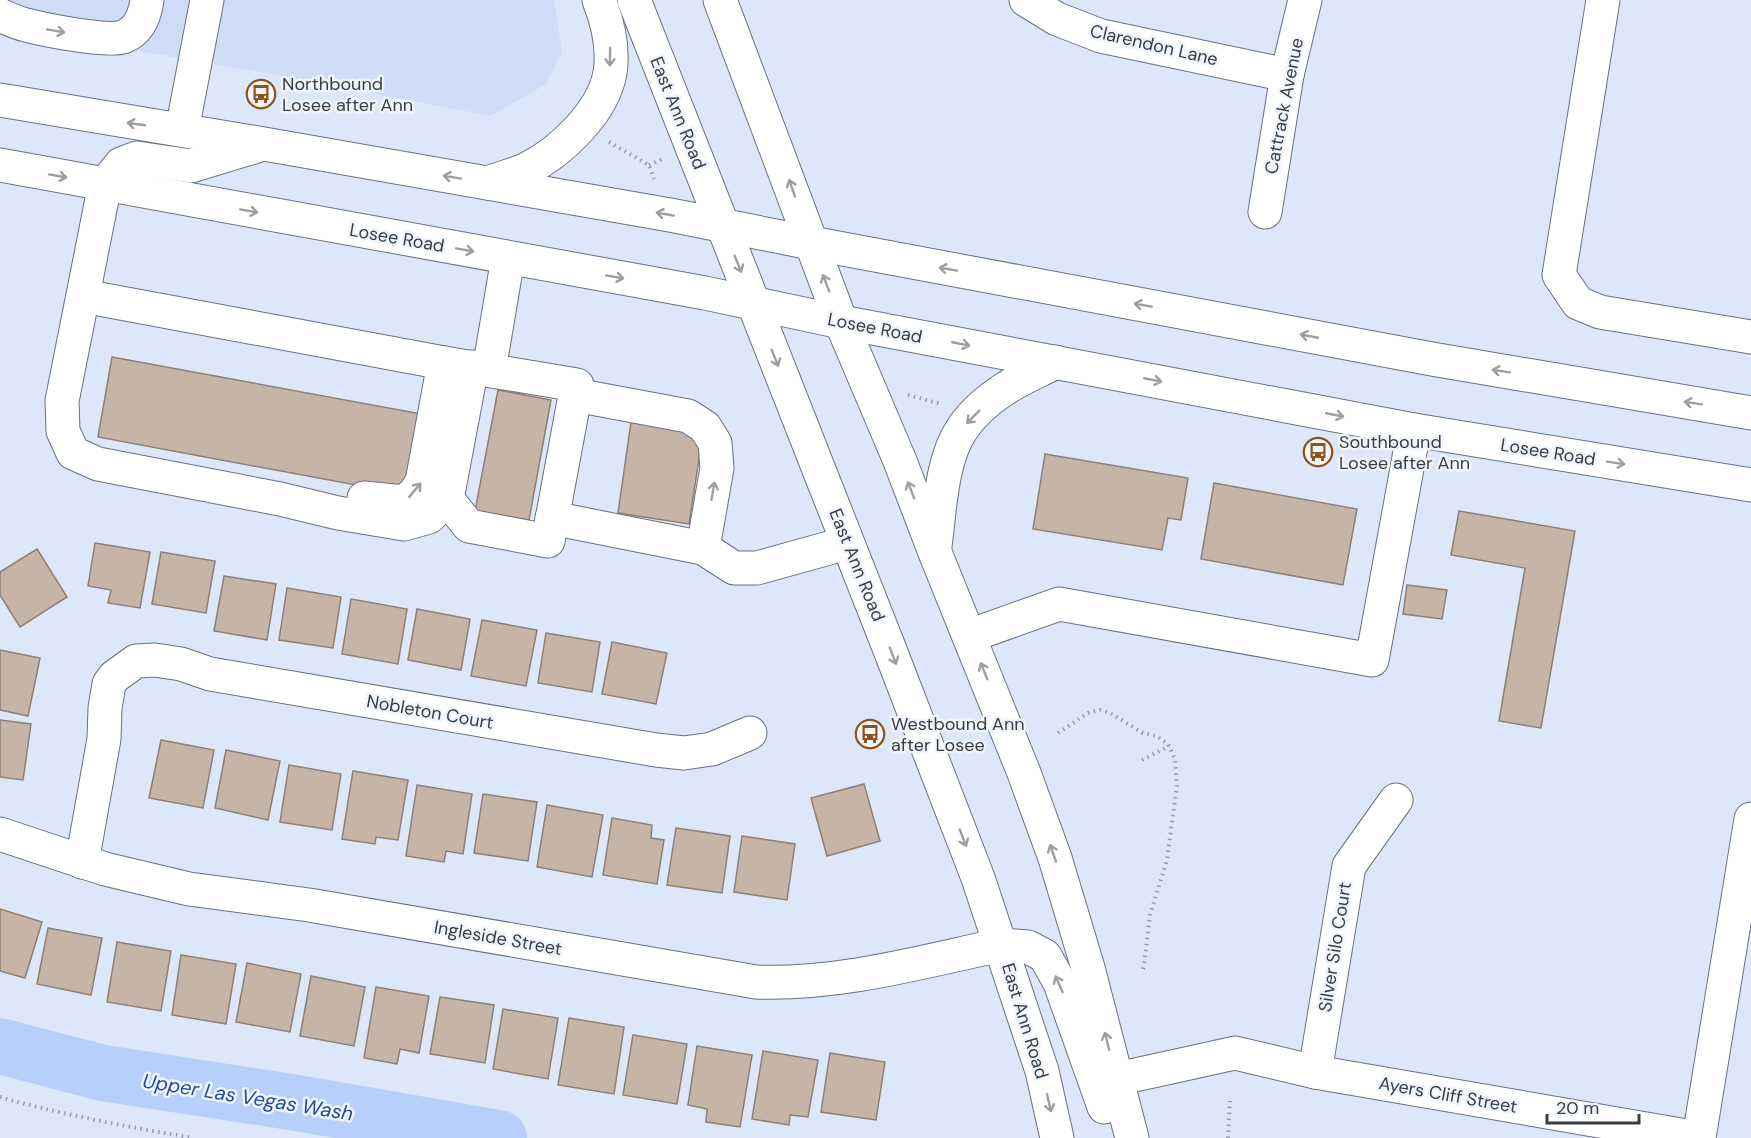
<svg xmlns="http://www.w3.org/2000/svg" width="1751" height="1138" viewBox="0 0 1751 1138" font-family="'DM Sans',sans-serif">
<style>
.built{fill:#cfdcf5}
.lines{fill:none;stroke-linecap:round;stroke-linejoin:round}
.river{stroke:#b9cffb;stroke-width:56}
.building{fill:#c6b4a7;stroke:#907f72;stroke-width:1.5}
.minor-casing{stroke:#697182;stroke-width:35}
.major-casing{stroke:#697182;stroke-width:35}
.path{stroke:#959caa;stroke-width:4;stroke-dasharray:1.5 4.5;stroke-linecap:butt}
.minor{stroke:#fff;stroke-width:33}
.major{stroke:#fff;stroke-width:33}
.oneway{stroke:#9c9ea2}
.labels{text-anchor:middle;stroke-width:5;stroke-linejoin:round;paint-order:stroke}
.street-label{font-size:18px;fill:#393d45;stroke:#f0f4fb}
.poi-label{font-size:18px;fill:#393d45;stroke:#f0f4fb;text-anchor:start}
.water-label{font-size:20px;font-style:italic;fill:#26499b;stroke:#f0f4fb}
</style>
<rect width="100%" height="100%" fill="#dde7fa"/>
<path class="built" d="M0 0H554L562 53 546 84 491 116 261 72 0 27Z"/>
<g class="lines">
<path class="river" d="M0 1046 103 1073 291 1102 499 1138"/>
</g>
<g class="building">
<path d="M112 357 427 415 404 494 98 437Z"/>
<path d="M498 390 551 400 529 520 475 511Z"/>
<path d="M631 422 703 433 689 524 618 513Z"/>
<path d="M1045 454 1188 478 1181 520 1168 518 1162 550 1033 529Z"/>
<path d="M1214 483 1357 509 1343 585 1201 559Z"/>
<path d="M1459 511 1575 531 1541 728 1499 721 1525 568 1451 555Z"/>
<path d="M95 543 150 552 140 608 108 603 111 590 88 586Z"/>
<path d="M37 549 67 597 20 627 0 595V572Z"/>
<path d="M161 552 215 561 206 613 152 604Z"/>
<path d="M224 576 276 584 267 640 214 631Z"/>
<path d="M1407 585 1447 590 1442 619 1403 614Z"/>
<path d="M287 588 341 597 333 648 279 640Z"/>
<path d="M351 599 407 609 398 664 342 654Z"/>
<path d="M417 609 470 619 461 670 408 660Z"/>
<path d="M482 620 537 630 526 686 471 676Z"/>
<path d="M546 633 600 642 592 692 538 683Z"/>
<path d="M612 642 667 653 656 704 602 694Z"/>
<path d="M0 650 40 658 28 716 0 710Z"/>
<path d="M0 720 31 724 23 780 0 777Z"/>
<path d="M161 740 214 750 203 808 149 798Z"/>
<path d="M226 750 280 761 268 820 215 808Z"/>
<path d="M289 765 341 774 332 830 280 822Z"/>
<path d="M353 771 408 780 398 840 376 837 375 844 342 839Z"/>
<path d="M864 784 880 841 827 856 811 798Z"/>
<path d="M417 785 472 794 463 854 446 851 444 862 406 856Z"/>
<path d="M483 794 537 802 528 861 474 853Z"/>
<path d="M547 805 603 815 592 877 537 867Z"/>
<path d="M612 818 652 825 651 838 664 840 657 884 603 875Z"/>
<path d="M676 828 730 836 722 893 667 885Z"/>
<path d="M742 836 795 844 787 900 734 892Z"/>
<path d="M0 909 42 922 25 978 0 971Z"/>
<path d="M48 928 102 938 91 995 37 984Z"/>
<path d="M117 942 171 951 161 1011 107 1002Z"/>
<path d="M181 955 236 964 226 1024 172 1015Z"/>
<path d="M247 963 301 974 290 1032 236 1022Z"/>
<path d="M311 976 365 987 354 1046 300 1036Z"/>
<path d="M376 987 429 996 419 1053 400 1049 397 1064 364 1058Z"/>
<path d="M440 997 494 1005 485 1063 430 1054Z"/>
<path d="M503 1009 558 1018 548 1079 493 1069Z"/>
<path d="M569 1018 624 1027 614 1094 558 1085Z"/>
<path d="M633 1035 687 1044 677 1104 623 1095Z"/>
<path d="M697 1046 752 1055 740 1127 706 1122 707 1109 688 1105Z"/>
<path d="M763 1051 818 1060 808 1117 790 1115 789 1125 752 1119Z"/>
<path d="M830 1053 885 1062 876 1120 821 1112Z"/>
</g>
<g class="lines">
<g class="minor-casing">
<g id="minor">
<path d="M1026 0 1057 19 1101 36 1287 75"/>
<path d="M1603 0 1559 275 1578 303 1600 312 1751 337"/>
<path d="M0 15C9 19 17 23 26 25 45 30 106 42 123 37 139 31 145 15 147 0"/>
<path d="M182 130 207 0"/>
<path d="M105 184 62 401 63 431 73 453 98 464 280 499 338 513 404 524 429 517 447 499 472 367"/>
<path d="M1265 212 1287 75 1305 0"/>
<path d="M83 296 444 363 577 385 548 541 469 526 447 499"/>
<path d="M489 370 508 258"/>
<path d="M575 395 688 416 705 427 715 443 717 468 703 548"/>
<path d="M364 498 404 502 414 494 422 482 444 363"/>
<path d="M552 518 703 548 734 568H757L847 543"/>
<path d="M969 636 1059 604 1372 660 1414 430"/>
<path d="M0 834 105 869 189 889 309 905 756 982C839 985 921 962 1001 945"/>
<path d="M82 862 104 739 105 708 109 684 114 677 136 661 155 660 181 664 210 674 656 750 684 753 712 749 750 733"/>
<path d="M1315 1072 1349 866 1396 800"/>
<path d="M1117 1079 1235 1053 1315 1072 1698 1138"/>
<path d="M1699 1138 1751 819"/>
</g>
</g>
<g class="major-casing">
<g id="major">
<path d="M634 0 890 650 978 878 1042 1071 1057 1138"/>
<path d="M720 0 841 322 900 461 934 550 1024 773 1055 858 1088 968 1132 1138"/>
<path d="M0 100 264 144 670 215 811 243 1432 359 1751 413"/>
<path d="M0 165 705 293 841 322 1414 430 1751 485"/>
<path d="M487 183C500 178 515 175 527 169 561 152 603 112 610 73 614 47 608 23 599 0"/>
<path d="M105 184 121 164 137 158 191 166 257 146"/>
<path d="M935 546C940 510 941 460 962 429 972 414 988 400 1003 390 1019 379 1039 371 1056 362"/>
<path d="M1001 945 1028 947 1045 956 1060 983 1104 1107"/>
</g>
</g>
<g class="path">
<path d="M609 142 649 165 654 179"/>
<path d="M649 165 662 159"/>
<path d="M908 395 941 404"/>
<path d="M1058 733 1088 713 1100 710 1110 713 1143 733 1156 736 1168 744 1175 759 1177 785 1167 860 1150 915 1144 965 1142 973"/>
<path d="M1142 760 1169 746"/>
<path d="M0 1097C64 1115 128 1127 193 1138"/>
<path d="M1228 1138 1230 1101"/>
</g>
<use href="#minor" class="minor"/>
<use href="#major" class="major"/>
</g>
<defs><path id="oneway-shaft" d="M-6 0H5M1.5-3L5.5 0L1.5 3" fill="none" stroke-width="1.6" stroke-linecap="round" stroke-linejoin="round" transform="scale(1.5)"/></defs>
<g class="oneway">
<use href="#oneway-shaft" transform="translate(56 31) rotate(10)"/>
<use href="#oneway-shaft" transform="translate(610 57) rotate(91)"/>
<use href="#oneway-shaft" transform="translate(136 124) rotate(-172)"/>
<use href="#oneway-shaft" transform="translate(58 176) rotate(10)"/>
<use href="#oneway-shaft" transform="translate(452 177) rotate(-170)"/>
<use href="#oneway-shaft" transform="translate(792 188) rotate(-109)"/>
<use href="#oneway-shaft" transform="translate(249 211) rotate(10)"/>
<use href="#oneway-shaft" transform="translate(665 214) rotate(-170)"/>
<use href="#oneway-shaft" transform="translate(465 250) rotate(10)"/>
<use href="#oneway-shaft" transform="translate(738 264) rotate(68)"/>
<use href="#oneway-shaft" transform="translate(948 269) rotate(-170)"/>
<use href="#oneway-shaft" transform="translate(615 277) rotate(10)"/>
<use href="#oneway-shaft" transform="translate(826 283) rotate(-111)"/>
<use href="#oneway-shaft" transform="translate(1143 305) rotate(-170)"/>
<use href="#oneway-shaft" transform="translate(1309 336) rotate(-169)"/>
<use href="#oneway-shaft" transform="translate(961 344) rotate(11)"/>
<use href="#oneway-shaft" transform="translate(775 358) rotate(68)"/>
<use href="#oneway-shaft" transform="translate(1501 371) rotate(-171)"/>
<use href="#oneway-shaft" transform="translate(1153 380) rotate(11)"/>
<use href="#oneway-shaft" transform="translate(1693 403) rotate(-171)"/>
<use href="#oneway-shaft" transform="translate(1335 415) rotate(11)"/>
<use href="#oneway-shaft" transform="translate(973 417) rotate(135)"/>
<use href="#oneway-shaft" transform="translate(1616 463) rotate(9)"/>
<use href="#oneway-shaft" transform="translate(415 490) rotate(-50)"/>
<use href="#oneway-shaft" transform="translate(911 490) rotate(-111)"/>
<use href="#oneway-shaft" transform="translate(713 491) rotate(-80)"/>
<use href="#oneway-shaft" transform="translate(893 656) rotate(69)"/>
<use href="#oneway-shaft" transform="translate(984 671) rotate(-112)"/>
<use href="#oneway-shaft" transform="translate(963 838) rotate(69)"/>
<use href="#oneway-shaft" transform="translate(1053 853) rotate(-109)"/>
<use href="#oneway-shaft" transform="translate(1059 984) rotate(-114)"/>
<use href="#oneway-shaft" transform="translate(1107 1041) rotate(-104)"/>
<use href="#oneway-shaft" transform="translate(1049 1103) rotate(77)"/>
</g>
<defs>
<g id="bus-ring" transform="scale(1.5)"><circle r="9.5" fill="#f0f4fb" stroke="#925319" stroke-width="1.5"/><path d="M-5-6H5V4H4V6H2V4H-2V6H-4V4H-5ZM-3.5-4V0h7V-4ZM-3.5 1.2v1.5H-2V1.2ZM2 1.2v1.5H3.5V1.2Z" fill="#925319"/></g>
</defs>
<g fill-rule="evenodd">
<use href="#bus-ring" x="261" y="94"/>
<use href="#bus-ring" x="1318" y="452"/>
<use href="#bus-ring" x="870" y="734"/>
</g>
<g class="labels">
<g class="street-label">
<text transform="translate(1154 45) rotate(13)" y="6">Clarendon Lane</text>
<text transform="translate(1284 106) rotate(-79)" y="6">Cattrack Avenue</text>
<text transform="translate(678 113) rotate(68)" y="6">East Ann Road</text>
<text transform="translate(397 238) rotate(10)" y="6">Losee Road</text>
<text transform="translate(875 328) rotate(11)" y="6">Losee Road</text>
<text transform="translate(1548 452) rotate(9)" y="6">Losee Road</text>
<text transform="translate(857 565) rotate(68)" y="6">East Ann Road</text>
<text transform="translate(430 712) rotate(10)" y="6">Nobleton Court</text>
<text transform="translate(498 938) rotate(10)" y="6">Ingleside Street</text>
<text transform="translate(1335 947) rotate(-81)" y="6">Silver Silo Court</text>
<text transform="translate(1025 1021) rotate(73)" y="6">East Ann Road</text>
<text transform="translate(1448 1095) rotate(10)" y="6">Ayers Cliff Street</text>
</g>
<g class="poi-label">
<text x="282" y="90">Northbound<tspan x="282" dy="21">Losee after Ann</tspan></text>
<text x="1339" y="448">Southbound<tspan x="1339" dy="21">Losee after Ann</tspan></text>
<text x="891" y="730">Westbound Ann<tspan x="891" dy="21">after Losee</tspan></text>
</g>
<g class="water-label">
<text transform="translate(248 1097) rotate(9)" y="7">Upper Las Vegas Wash</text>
</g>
</g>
<path d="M1547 1114v9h92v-9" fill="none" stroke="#393d45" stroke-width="3"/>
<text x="1556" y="1114" font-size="18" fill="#393d45" stroke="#f0f4fb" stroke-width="4.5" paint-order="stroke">20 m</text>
</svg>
